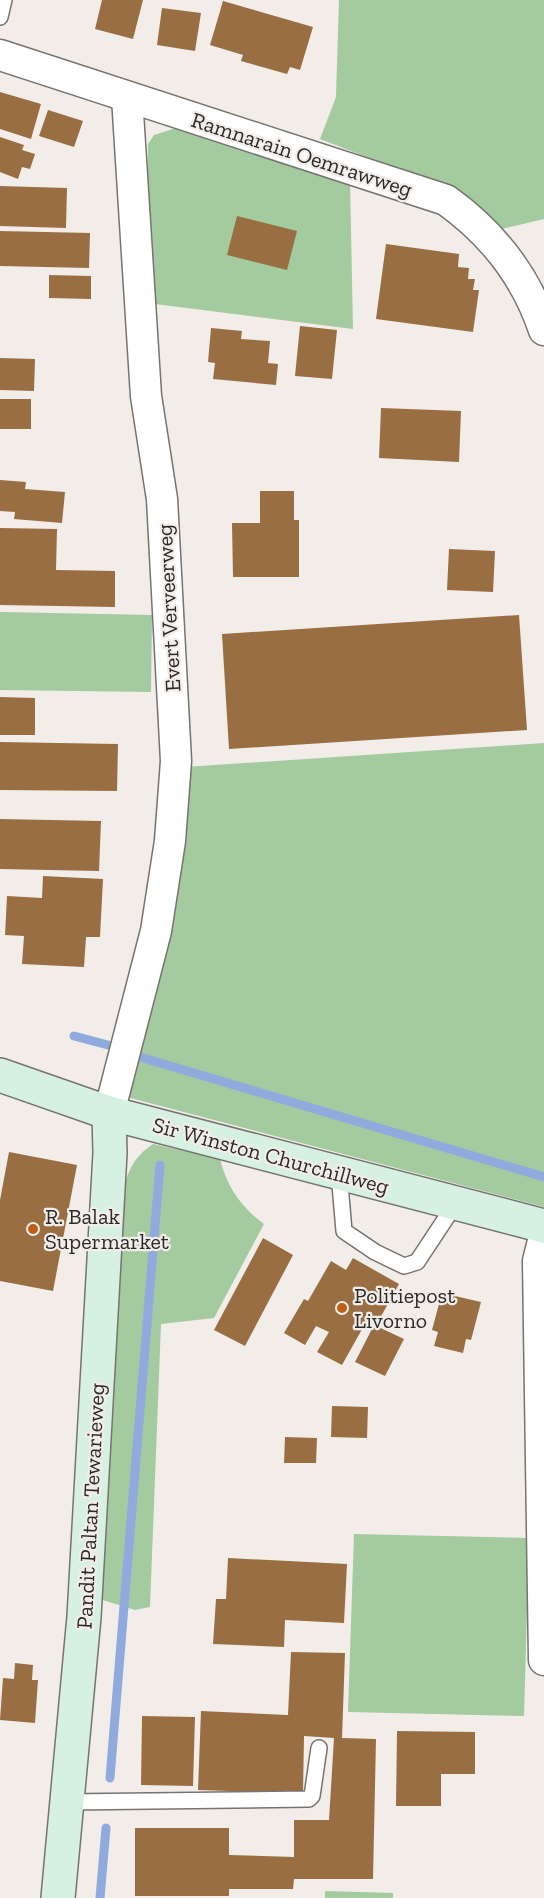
<svg xmlns="http://www.w3.org/2000/svg" width="544" height="1898" viewBox="0 0 544 1898" font-family="'Zilla Slab',serif">
<style>
.green{fill:#a4caa0}
.lines{fill:none;stroke-linecap:round;stroke-linejoin:round}
.stream{stroke:#91aade;stroke-width:9}
.building{fill:#996e42}
.lane-casing{stroke:#77736f;stroke-width:18}
.street-casing{stroke:#77736f;stroke-width:33}
.secondary-casing{stroke:#77736f;stroke-width:36}
.lane{stroke:#fff;stroke-width:15}
.street{stroke:#fff;stroke-width:30}
.secondary{stroke:#d6f0e2;stroke-width:33}
.poi-dot{fill:#bd5f16;stroke:#f2ede9;stroke-width:2}
.labels{text-anchor:middle;stroke-width:4.5;stroke-linejoin:round;paint-order:stroke}
.street-label{font-size:22px;fill:#2c2a29;stroke:#f2ede9}
.poi-label{font-size:22px;fill:#2c2a29;stroke:#f2ede9;text-anchor:start}
</style>
<rect width="100%" height="100%" fill="#f2ede9"/>
<g class="green">
<path d="M339 0H544V219L502 229 452 190 320 139 336 97Z"/>
<path d="M176 128 350 181 353 329 147 303 148 144 154 135Z"/>
<path d="M0 612 152 615 151 692 0 690Z"/>
<path d="M544 743V1207L119 1095 185 767Z"/>
<path d="M153 1144 220 1159C227 1187 241 1207 264 1224L214 1318 161 1324 150 1607 135 1610 96 1598 123 1192C128 1170 134 1157 153 1144Z"/>
<path d="M354 1534 529 1538 524 1716 348 1712Z"/>
<path d="M325 1891 393 1893V1898H325Z"/>
</g>
<g class="lines">
<g class="stream">
<path d="M74 1036 108 1045"/>
<path d="M130 1054 544 1177"/>
<path d="M110 1778 160 1165"/>
<path d="M100 1898 106 1828"/>
</g>
</g>
<g class="building">
<path d="M102 0H143L133 39 95 29Z"/>
<path d="M223 1 313 27 300 70 290 67 287 74 241 61 243 55 210 45Z"/>
<path d="M162 8 201 13 195 51 157 45Z"/>
<path d="M0 92 41 104 31 139 0 129Z"/>
<path d="M48 110 83 121 74 147 39 136Z"/>
<path d="M0 137 24 145 22 150 35 154 30 169 22 167 18 179 0 172Z"/>
<path d="M0 186 67 188 66 228 0 226Z"/>
<path d="M237 216 297 231 287 270 227 255Z"/>
<path d="M0 231 90 233 89 268 0 266Z"/>
<path d="M386 244 459 254 458 267 469 268 468 279H475L473 290H479L473 332 376 319Z"/>
<path d="M49 275 91 276V299L49 298Z"/>
<path d="M300 326 337 330 332 379 295 376Z"/>
<path d="M211 328 242 331 241 339 270 341 268 363 278 364 276 385 213 379 215 363 208 362Z"/>
<path d="M0 358 35 359 34 391 0 390Z"/>
<rect x="0" y="399" width="31" height="30"/>
<path d="M381 408 461 411 459 462 379 458Z"/>
<path d="M0 480 26 482 25 489 65 492 62 523 14 519 15 512 0 511Z"/>
<path d="M260 491H294V520H299V577H233L232 523H260Z"/>
<path d="M0 528 57 529 56 570 115 571V607L0 605Z"/>
<path d="M449 549 495 551 493 592 447 590Z"/>
<path d="M519 615 527 730 229 749 222 634Z"/>
<path d="M0 697 35 698V735H0Z"/>
<path d="M0 742 118 744 117 791 0 790Z"/>
<path d="M0 819 101 821 99 871 0 869Z"/>
<path d="M43 876 103 879 100 937H86L84 967 22 964 24 936 5 935 7 896 42 898Z"/>
<path d="M9 1152 77 1165 53 1291 0 1281V1200Z"/>
<path d="M263 1238 293 1255 245 1346 214 1330Z"/>
<path d="M353 1258 399 1284 379 1320 370 1315 342 1365 317 1352 329 1332 316 1326 305 1345 284 1333 304 1299 308 1301 331 1261 346 1270Z"/>
<path d="M442 1293 481 1302 471 1340 466 1339 463 1353 434 1346 438 1332 432 1330Z"/>
<path d="M374 1325 404 1339 385 1376 355 1362Z"/>
<path d="M332 1406 368 1407 367 1438 331 1437Z"/>
<path d="M285 1437 317 1438 316 1463H284Z"/>
<path d="M228 1558 347 1564 344 1623 285 1620 284 1647 213 1644 216 1599H226Z"/>
<path d="M291 1652 345 1653 342 1738 376 1739 373 1879H294L293 1889H229V1896H135V1828H229V1855L294 1857V1820H329L334 1738 304 1736 303 1793 198 1790 201 1711 288 1715Z"/>
<path d="M15 1663 33 1665 32 1680H38L35 1723 0 1720 3 1678 14 1679Z"/>
<path d="M142 1716 195 1717 193 1786 141 1785Z"/>
<path d="M397 1731 475 1732V1774H441V1806H396Z"/>
</g>
<g class="lines">
<g class="lane-casing">
<g id="lane">
<path d="M0 17 4 0"/>
<path d="M339 1173 344 1231 375 1252 404 1266 417 1262 456 1203"/>
<path d="M67 1802 309 1799 312 1796 319 1748"/>
</g>
</g>
<g class="street-casing">
<g id="street">
<path d="M0 55 446 200C492 233 526 276 544 330"/>
<path d="M109 1113 156 931 170 841 176 761 162 499 146 396 127 97"/>
<path d="M544 1237 538 1261 544 1660"/>
</g>
</g>
<g class="secondary-casing">
<g id="secondary">
<path d="M0 1075 109 1113 544 1226"/>
<path d="M58 1898 84 1617 110 1153 109 1113"/>
</g>
</g>
<use href="#lane" class="lane"/>
<use href="#street" class="street"/>
<use href="#secondary" class="secondary"/>
</g>
<g class="poi-dot">
<circle cx="33" cy="1229" r="6"/>
<circle cx="342" cy="1308" r="6"/>
</g>
<g class="labels">
<g class="street-label">
<text transform="translate(302 154) rotate(18)" y="8">Ramnarain Oemrawweg</text>
<text transform="translate(168 608) rotate(-93)" y="8">Evert Verveerweg</text>
<text transform="translate(271 1155) rotate(15)" y="8">Sir Winston Churchillweg</text>
<text transform="translate(90 1506) rotate(-87)" y="8">Pandit Paltan Tewarieweg</text>
</g>
<g class="poi-label">
<text x="45" y="1224">R. Balak<tspan x="45" dy="25">Supermarket</tspan></text>
<text x="354" y="1303">Politiepost<tspan x="354" dy="25">Livorno</tspan></text>
</g>
</g>
</svg>
